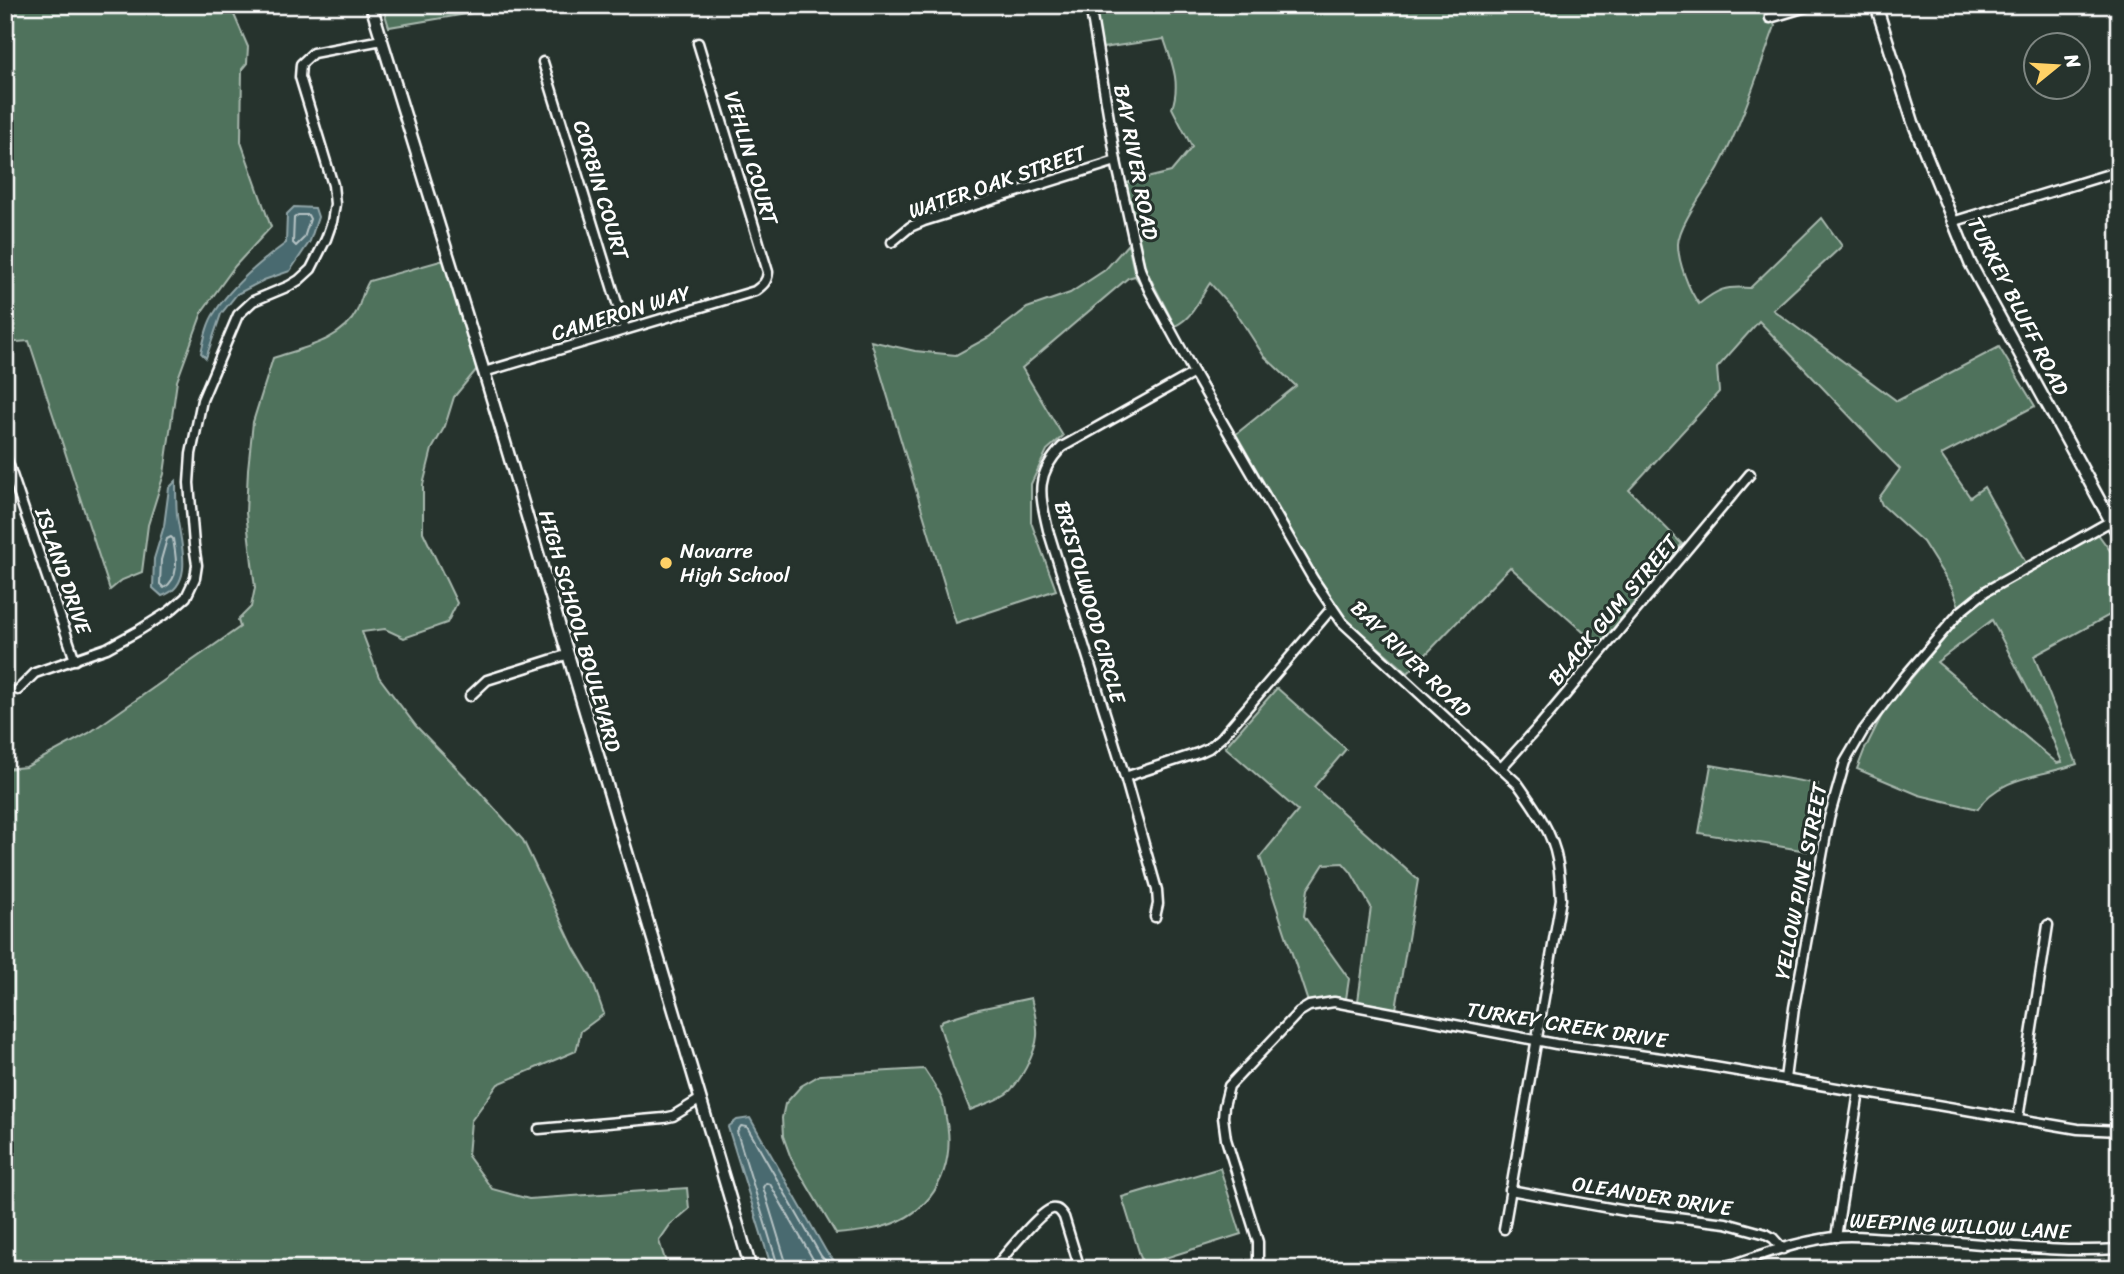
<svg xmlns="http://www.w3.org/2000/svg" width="2124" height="1274" viewBox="0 0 2124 1274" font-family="Sriracha,sans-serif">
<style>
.green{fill:#50725c;stroke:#a8b8ae;stroke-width:2;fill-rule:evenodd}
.water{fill:#496a6f;stroke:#92a6a9;stroke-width:2}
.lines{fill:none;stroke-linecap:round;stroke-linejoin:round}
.shore{stroke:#b6c3c5;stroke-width:2}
.minor-casing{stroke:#fff;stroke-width:13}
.tertiary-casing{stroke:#fff;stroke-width:15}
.minor{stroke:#26332d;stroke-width:8}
.tertiary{stroke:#26332d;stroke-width:10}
.poi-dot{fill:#ffd166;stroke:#26332d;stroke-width:2.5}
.labels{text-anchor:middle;stroke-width:6;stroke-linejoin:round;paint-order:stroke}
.street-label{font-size:21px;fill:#fff;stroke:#26332d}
.poi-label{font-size:21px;fill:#fff;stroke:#26332d;text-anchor:start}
</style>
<rect width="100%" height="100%" fill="#26332d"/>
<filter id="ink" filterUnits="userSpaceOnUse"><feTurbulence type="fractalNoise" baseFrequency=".0143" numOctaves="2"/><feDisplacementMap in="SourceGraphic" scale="14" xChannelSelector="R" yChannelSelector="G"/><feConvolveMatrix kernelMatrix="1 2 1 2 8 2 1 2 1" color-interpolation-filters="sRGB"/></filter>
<g filter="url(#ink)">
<g class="green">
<path d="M5 5H232V10L248 47 247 63 242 69 241 142 271 227 235 266 203 310 177 381 164 474 148 525 142 572 122 580 110 590 29 341 5 343V305C13 292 9 276 5 263Z"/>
<path d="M382 5H519L389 27Z"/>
<path d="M1095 5H1793L1764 15 1766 23 1773 22 1775 26C1758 73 1742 123 1719 167 1708 187 1679 223 1678 244 1678 262 1689 291 1699 304 1718 289 1725 286 1750 288L1822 218 1842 246 1773 310 1897 401 1999 347 2035 406 1941 455 1970 497 1984 487 2026 563 1983 587 1959 606 1952 588 1923 542 1882 505 1879 498 1900 469 1759 321 1717 368 1719 392 1629 490 1682 544 1599 646 1510 567 1408 673 1346 619 1318 577 1236 434 1296 386 1264 356 1235 311 1210 283C1199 299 1194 317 1175 326L1145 268 1126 183 1171 172 1192 147 1172 108C1181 83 1172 63 1164 39L1102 48Z"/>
<path d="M1128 244 1134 271 1142 287 1135 276 1128 278 1022 368 1063 436 1047 450 1031 484V522L1056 590 956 623 871 341 915 351 956 355 989 337 1027 308 1070 293 1105 270Z"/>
<path d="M444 260 477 369 454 397 445 426 432 449 423 485V532L457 603 447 623 404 638 385 629 362 632 379 677 416 726 478 790 523 840 574 948 591 977 604 1014 581 1031 576 1051 498 1084 471 1121 468 1156 492 1189 529 1199 687 1188 689 1209 670 1225 659 1241 668 1269H5V769L26 767 89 733 240 627 238 620 251 607 255 588 246 513 248 469 253 422 273 358C302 348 342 341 357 311 361 301 363 291 369 281Z"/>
<path d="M2098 534 2119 563V610L2034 656 2077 764C2044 776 1998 776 1978 809L1919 795 1857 769 1864 751 1884 711 1964 615 1988 595ZM1992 620 2048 728 2062 762 2057 763 1937 662Z"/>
<path d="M1277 688 1346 749 1314 787 1418 880 1396 1009 1358 1001 1371 907 1351 872 1343 863 1324 864 1308 889 1304 916 1349 979 1346 999 1336 997 1308 1002 1260 857 1298 811 1225 747Z"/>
<path d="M1711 765 1818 784 1807 851 1699 833Z"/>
<path d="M1031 998C1034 1010 1038 1023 1037 1036 1036 1052 1019 1085 1006 1094 994 1102 982 1105 970 1110L953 1067 939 1024 943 1020 979 1009Z"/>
<path d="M924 1069C930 1078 936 1087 941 1097 944 1103 945 1111 946 1118 955 1159 940 1202 899 1221 879 1230 858 1232 836 1234L791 1158 783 1136 782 1118 785 1104 801 1086 820 1075Z"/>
<path d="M1220 1168 1241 1234 1143 1265 1122 1197Z"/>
</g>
<g class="water">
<path d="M294 207 315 208 318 217 310 241 290 271 264 280 237 294 221 314 206 358 201 353C204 340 207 323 215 312 232 285 260 262 286 243L287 214Z"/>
<path d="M176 481C176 492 176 503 177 515 180 541 196 585 162 596L153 588 154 559 164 526 169 488Z"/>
<path d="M750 1118 827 1253 842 1269H772L728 1127 737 1120Z"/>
</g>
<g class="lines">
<g class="shore">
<path d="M298 215H308L310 219 304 238 296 246 293 243 294 218Z"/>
<path d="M171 537 173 539C176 557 181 577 164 588L160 584 161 560 167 539Z"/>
<path d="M779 1269 737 1132 741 1126 747 1127 821 1256 832 1269"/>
<path d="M788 1269 763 1187 766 1183 770 1184 814 1261 820 1269"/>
</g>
<g class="minor-casing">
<g id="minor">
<path d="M1090 5 1116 161 1140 269 1149 290 1194 373 1313 579 1342 622 1518 784C1534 807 1552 831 1557 859 1560 872 1560 886 1561 899L1504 1229"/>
<path d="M1770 18 1813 5"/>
<path d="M543 62 625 329"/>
<path d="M1952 222 2119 171"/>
<path d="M892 242 910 227 924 221 1116 161"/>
<path d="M484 372 755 291C763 285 767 282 768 272L698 43"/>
<path d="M5 454 75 660"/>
<path d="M18 690 35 673 107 648 138 631 170 611 186 597 195 578 197 565 194 545 189 483 191 454 202 400 238 315 253 301 289 286 299 280 311 269 326 239 332 222 335 204 333 185 300 77 301 64 313 53 382 40"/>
<path d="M470 696 487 680 566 655"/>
<path d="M1501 768 1540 725 1750 474"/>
<path d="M1125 777 1198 753 1209 748 1221 738 1332 608"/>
<path d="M1155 917 1158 904 1157 890 1125 777 1048 530C1040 495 1034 476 1062 447L1194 373"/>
<path d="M1785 1079 1794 1008 1829 818 1845 762 1863 731 1906 675 1960 612 1986 591 2111 521"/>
<path d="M2018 1119 2048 925"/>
<path d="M539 1129 664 1118 673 1116 699 1100"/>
<path d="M1510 1190 1626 1211 1726 1223 1766 1234 1773 1238 1783 1249"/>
<path d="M1836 1237 1859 1092"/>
<path d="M994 1268C1004 1257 1040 1211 1052 1209 1058 1208 1061 1212 1064 1217L1080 1269"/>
<path d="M1258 1269V1242L1226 1139 1223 1117 1224 1106 1229 1086 1299 1012 1309 1006 1334 1002 1556 1044 1661 1058 2078 1129 2119 1131"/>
<path d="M1720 1269C1757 1256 1795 1242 1834 1237 1853 1234 1874 1238 1893 1238 1969 1240 2043 1254 2119 1249"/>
</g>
</g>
<g class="tertiary-casing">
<g id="tertiary">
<path d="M371 5 484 372 751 1269"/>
<path d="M1876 5 1913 122 1970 263 2119 536"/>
</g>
</g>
<use href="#minor" class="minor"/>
<use href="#tertiary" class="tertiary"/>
</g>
</g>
<circle class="poi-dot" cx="666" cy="563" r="7"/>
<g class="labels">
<g class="street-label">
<text transform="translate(751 158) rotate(73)" y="7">VEHLIN COURT</text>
<text transform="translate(1136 162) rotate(79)" y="7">BAY RIVER ROAD</text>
<text transform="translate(997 182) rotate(-19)" y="7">WATER OAK STREET</text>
<text transform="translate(601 190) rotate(73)" y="7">CORBIN COURT</text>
<text transform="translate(2018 306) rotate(63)" y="7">TURKEY BLUFF ROAD</text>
<text transform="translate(621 313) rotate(-17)" y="7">CAMERON WAY</text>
<text transform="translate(63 571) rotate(71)" y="7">ISLAND DRIVE</text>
<text transform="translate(1090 602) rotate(74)" y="7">BRISTOLWOOD CIRCLE</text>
<text transform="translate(1613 610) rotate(-50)" y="7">BLACK GUM STREET</text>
<text transform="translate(580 631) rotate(74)" y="7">HIGH SCHOOL BOULEVARD</text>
<text transform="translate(1411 659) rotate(44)" y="7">BAY RIVER ROAD</text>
<text transform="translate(1801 881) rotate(-79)" y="7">YELLOW PINE STREET</text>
<text transform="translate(1567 1025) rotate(9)" y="7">TURKEY CREEK DRIVE</text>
<text transform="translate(1652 1196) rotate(9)" y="7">OLEANDER DRIVE</text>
<text transform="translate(1960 1226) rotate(3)" y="7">WEEPING WILLOW LANE</text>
</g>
<g class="poi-label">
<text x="680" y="558">Navarre<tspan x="680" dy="24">High School</tspan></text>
</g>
</g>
<rect width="2124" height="1274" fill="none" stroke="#26332d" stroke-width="28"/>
<rect x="14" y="14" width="2096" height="1246" fill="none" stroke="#fff" stroke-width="2.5" filter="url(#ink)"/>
<g transform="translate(2057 66) rotate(72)"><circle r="33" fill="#26332d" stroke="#7d8581" stroke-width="2"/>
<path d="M0-5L12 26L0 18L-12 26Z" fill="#ffd166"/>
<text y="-10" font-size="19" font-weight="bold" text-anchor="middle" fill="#ffffff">N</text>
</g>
</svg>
